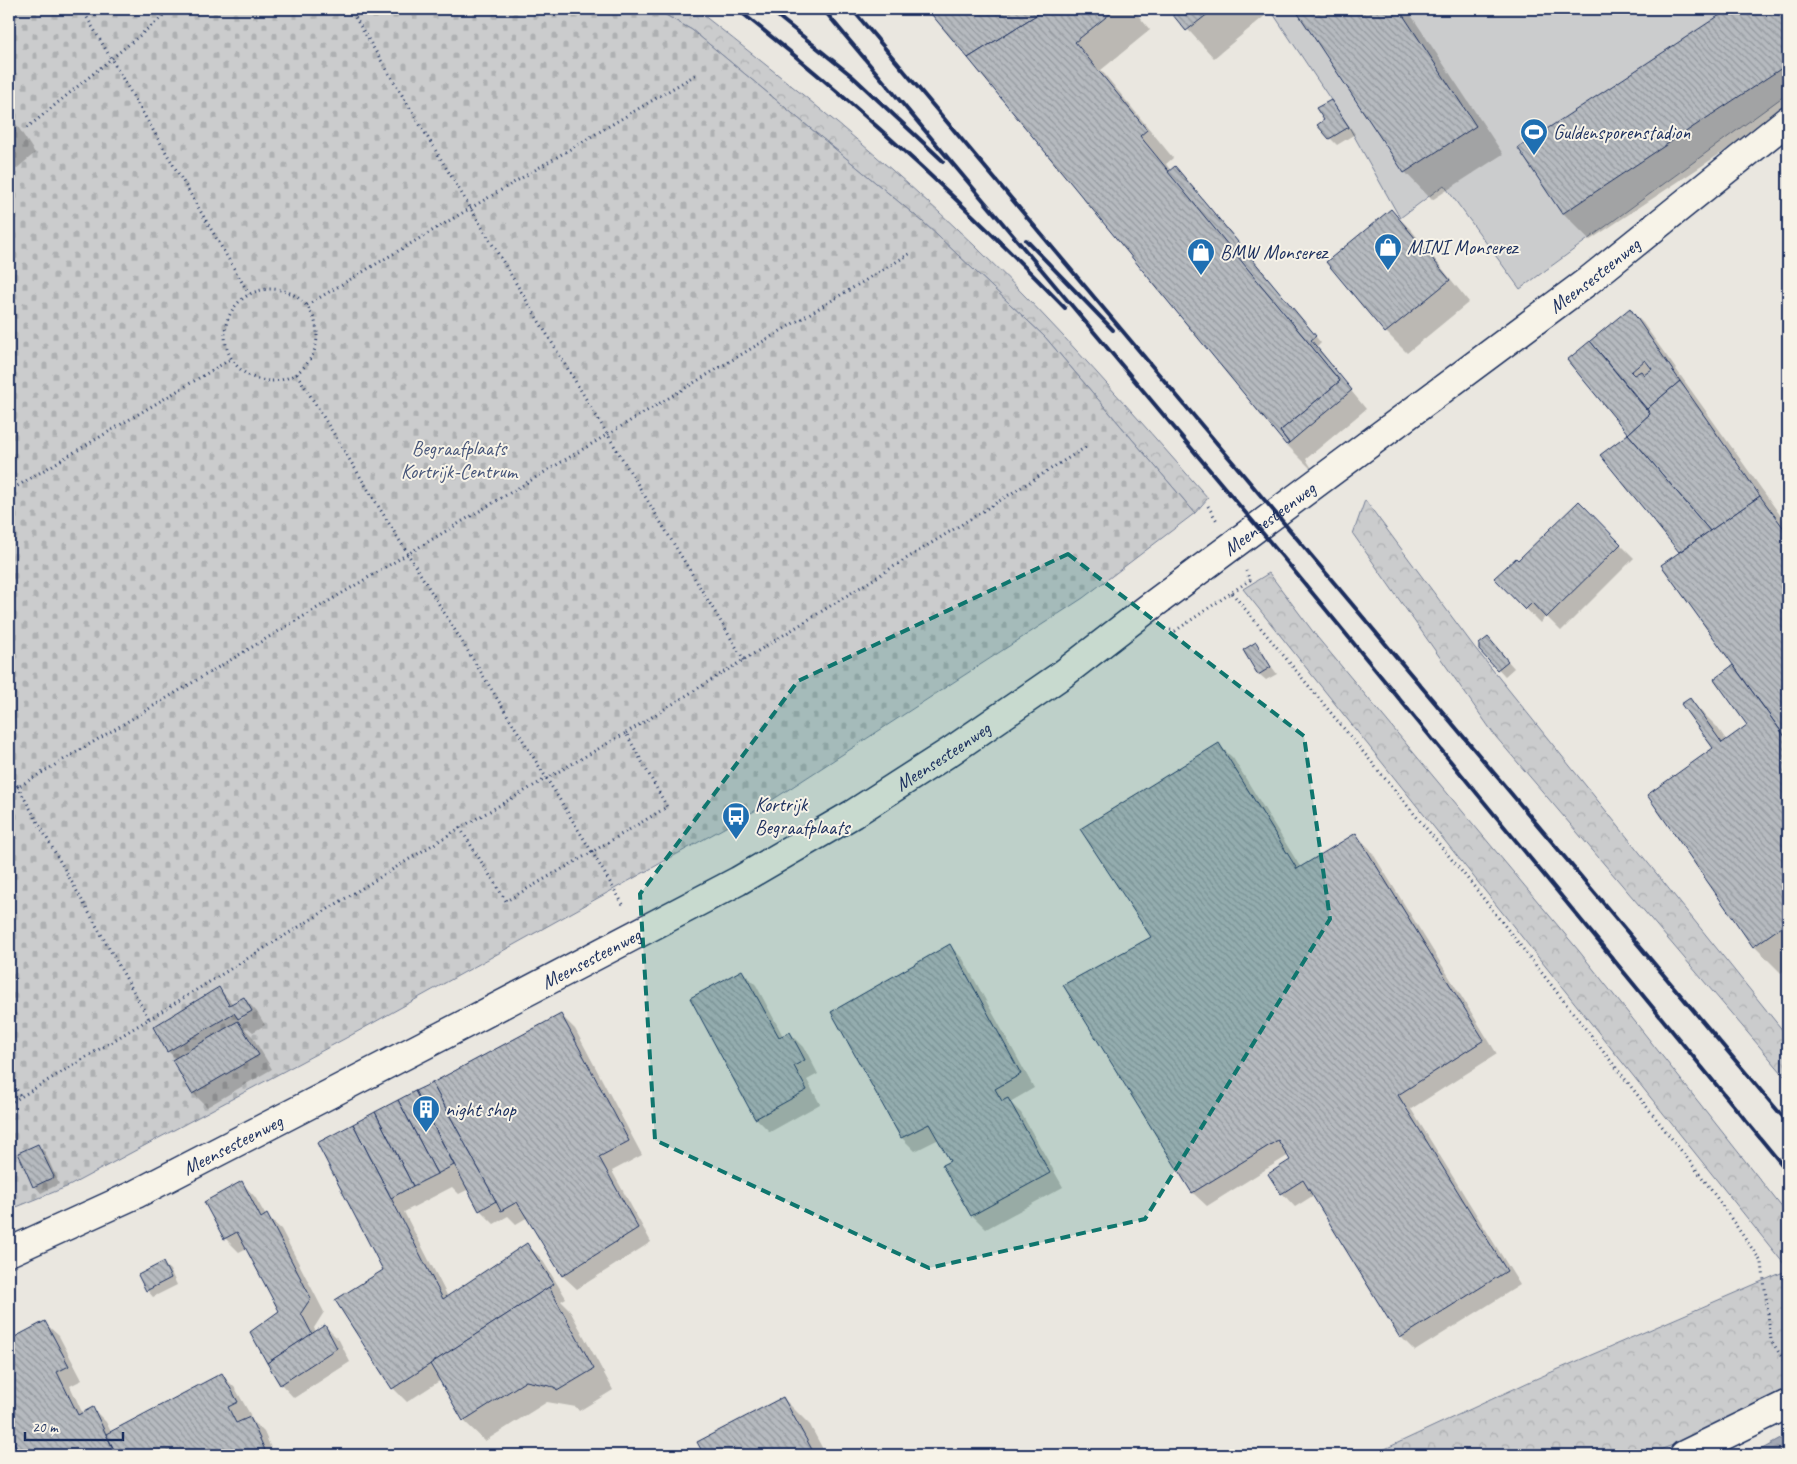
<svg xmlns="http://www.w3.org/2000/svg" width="1797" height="1464" viewBox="0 0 1797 1464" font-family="Caveat,sans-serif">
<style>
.green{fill:#cbcccd;stroke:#737e96}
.forest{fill:url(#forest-crowns);stroke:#737e96}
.cemetery{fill:url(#cemetery-stones);stroke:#737e96}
.water{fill:url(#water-ripples);stroke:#6d7892}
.shadow{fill:#0003;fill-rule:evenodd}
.building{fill:url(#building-back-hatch);stroke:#1b2f5e;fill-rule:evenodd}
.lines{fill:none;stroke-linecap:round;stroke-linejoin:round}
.minor-casing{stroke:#1b2f5e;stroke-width:31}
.major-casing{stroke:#1b2f5e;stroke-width:31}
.path{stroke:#1b2f5e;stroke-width:3;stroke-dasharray:1 4;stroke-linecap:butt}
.minor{stroke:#f7f3e8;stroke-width:28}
.major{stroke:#f7f3e8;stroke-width:28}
.rail{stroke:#1b2f5e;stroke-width:4}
.marked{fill:#0f766e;fill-opacity:0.2;stroke:#0f766e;stroke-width:4;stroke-dasharray:10 6;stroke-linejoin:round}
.labels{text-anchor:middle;stroke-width:4;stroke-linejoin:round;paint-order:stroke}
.poi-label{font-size:20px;fill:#1b2f5e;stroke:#f7f3e8;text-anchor:start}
.street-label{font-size:20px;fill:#1b2f5e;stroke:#f7f3e8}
.park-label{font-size:20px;fill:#47567a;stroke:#f7f3e8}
</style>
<defs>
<pattern id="forest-crowns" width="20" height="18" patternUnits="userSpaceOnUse" patternTransform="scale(1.25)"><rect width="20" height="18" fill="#cbcccd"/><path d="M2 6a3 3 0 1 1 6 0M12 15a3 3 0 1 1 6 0" fill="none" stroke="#aeb0b2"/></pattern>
<pattern id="cemetery-stones" width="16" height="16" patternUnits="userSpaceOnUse" patternTransform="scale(1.25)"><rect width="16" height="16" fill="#cbcccd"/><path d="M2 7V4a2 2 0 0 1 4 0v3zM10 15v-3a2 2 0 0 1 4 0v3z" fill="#aeb0b2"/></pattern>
<pattern id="water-ripples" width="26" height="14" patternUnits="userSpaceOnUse" patternTransform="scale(1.25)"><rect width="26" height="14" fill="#a3a8b4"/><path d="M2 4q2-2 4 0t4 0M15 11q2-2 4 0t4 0" fill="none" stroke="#848996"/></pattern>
<pattern id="building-back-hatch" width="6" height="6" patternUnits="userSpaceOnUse" patternTransform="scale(1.25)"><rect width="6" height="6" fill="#b6babf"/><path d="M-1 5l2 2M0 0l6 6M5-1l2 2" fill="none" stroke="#93989e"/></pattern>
</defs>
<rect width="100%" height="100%" fill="#eae7e0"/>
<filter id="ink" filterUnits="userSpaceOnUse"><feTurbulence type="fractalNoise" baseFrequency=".02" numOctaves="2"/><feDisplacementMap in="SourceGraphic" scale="10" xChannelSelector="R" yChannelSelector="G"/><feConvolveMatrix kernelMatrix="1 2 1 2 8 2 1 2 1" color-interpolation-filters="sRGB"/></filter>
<g filter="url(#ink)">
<path class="green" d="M1270 9H1788V93L1520 289 1444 185 1400 218 1349 127Z"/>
<g class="forest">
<path d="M655 9H694L698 11C793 86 887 161 975 246 1057 325 1132 412 1208 498L1195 513 1045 337 923 222 692 30Z"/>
<path d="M1365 500 1475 648 1788 1037V1080L1496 737 1353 534Z"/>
<path d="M1269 573 1317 637 1579 951 1788 1215V1269L1243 589Z"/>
<path d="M1788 1270V1387L1692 1438 1646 1455H1372L1531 1381Z"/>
</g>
<path class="cemetery" d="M9 9H655L692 30 923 222 1045 337 1195 513 1083 598 760 808 346 1038 69 1186 9 1210V137L15 132 9 122Z"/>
<path class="water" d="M1788 1435V1455H1751Z"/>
<g class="shadow">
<path d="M929 9H1133L1150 30 1101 70 1173 158 1166 164 1171 171 1175 167 1182 174 1321 343 1316 348 1366 409 1306 459 1314 472 1287 445Z"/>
<path d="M1169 9H1273L1214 58Z"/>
<path d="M1296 9H1407L1503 154 1432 200 1405 172Z"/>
<path d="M1731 9H1788V109L1590 240 1563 213 1519 148Z"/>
<path d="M1331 102 1355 134 1337 145 1330 138 1325 121Z"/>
<path d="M9 113 35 153 9 175Z"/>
<path d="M1391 210 1412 231 1469 302 1407 353 1386 332Z"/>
<path d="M1630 310 1643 323 1788 526V968L1781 973 1754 946 1715 749 1690 700 1717 727 1727 741 1749 726 1715 680 1735 665 1681 552 1602 455 1633 438 1569 360Z"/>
<path d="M1579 503 1634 558 1561 631 1546 616 1540 623 1496 578 1518 561Z"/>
<path d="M1255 644 1277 674 1266 680 1259 674Z"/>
<path d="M1494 645 1514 668 1505 676 1481 650Z"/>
<path d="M1219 745 1233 758 1301 868 1356 835 1370 849 1497 1054 1411 1109 1520 1285 1415 1351 1401 1337 1314 1195 1295 1207 1282 1193 1292 1161 1289 1155 1207 1206 1193 1193 1064 986 1153 937Z"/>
<path d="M949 945 963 959 1034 1088 1010 1102 1021 1113 1063 1187 986 1229 972 1215 951 1162 939 1139 915 1151 902 1138Z"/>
<path d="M742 971 756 985 783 1036 790 1033 804 1047 818 1074 807 1080 820 1104 770 1132 756 1118Z"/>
<path d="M219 989 233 1004 244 998 257 1012 265 1025 253 1032 247 1027 244 1028 252 1036 272 1069 207 1107 193 1093 174 1060 176 1059 168 1051 154 1027ZM242 1015 244 1017 239 1020 238 1018Z"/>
<path d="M561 1015 575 1029 642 1155 612 1171 651 1242 577 1289 563 1276 528 1217 516 1224 508 1216 494 1224 480 1210 469 1189 459 1194 452 1187 404 1212 448 1297 527 1245 541 1258 566 1298 561 1301 569 1309 613 1390 579 1411 576 1407 547 1402 485 1441 464 1421 441 1380 407 1402 393 1388 336 1300 385 1270 319 1143Z"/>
<path d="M38 1146 45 1152 59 1184 41 1193 35 1186Z"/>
<path d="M242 1183 255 1197 266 1216 281 1229 324 1312 314 1328 316 1332 325 1326 339 1340 350 1362 294 1398 281 1384V1312L247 1248 239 1252 225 1238Z"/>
<path d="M163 1264 170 1270 177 1285 153 1297 147 1290Z"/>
<path d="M45 1323 59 1336 82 1380 70 1386 83 1414 92 1408 106 1422 111 1432 221 1374 235 1388 251 1416 249 1417 264 1432 274 1455H9V1341Z"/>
<path d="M783 1398 810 1425 826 1455H705L699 1443Z"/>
</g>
<g class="building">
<path d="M927 9H1046L968 58Z"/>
<path d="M1046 9H1116L1075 42 1147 130 1140 136 1340 381 1280 431 1289 443 1286 445 968 58Z"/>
<path d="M1168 9H1214L1186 31Z"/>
<path d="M1295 9H1399L1476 126 1404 173Z"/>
<path d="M1729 9H1782L1788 18V64L1562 214 1518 148Z"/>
<path d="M1331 100 1349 127 1329 139 1317 125 1324 120 1316 108Z"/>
<path d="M9 122 15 132 9 137Z"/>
<path d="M1175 166 1316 336 1311 340 1352 390 1289 443 1280 431 1340 381 1168 172Z"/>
<path d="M1391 209 1450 280 1385 333 1326 262Z"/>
<path d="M1630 308 1680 381 1647 409 1590 341ZM1645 360 1652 369 1644 375 1641 371 1634 375 1631 372Z"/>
<path d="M1590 341 1650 414 1628 434 1567 360Z"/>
<path d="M1680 381 1760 496 1710 531 1628 434 1650 414 1647 409Z"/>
<path d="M1628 434 1710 531 1679 552 1600 455Z"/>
<path d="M1760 496 1788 534V741L1661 565Z"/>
<path d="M1579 501 1621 544 1546 618 1532 603 1525 610 1494 578 1516 558 1518 560Z"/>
<path d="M1488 637 1508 661 1497 670 1479 650V644Z"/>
<path d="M1256 642 1271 667 1258 675 1243 650Z"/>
<path d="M1733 665 1788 741V922L1753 947 1647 795 1713 748 1681 704 1690 698 1722 743 1747 725 1714 679Z"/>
<path d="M1219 743 1297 869 1356 833 1484 1040 1398 1095 1507 1271 1400 1338 1303 1180 1281 1194 1268 1174 1290 1160 1278 1140 1192 1193 1063 985 1151 937 1080 829Z"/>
<path d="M950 944 1021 1074 995 1089 1002 1101 1008 1098 1050 1173 971 1216 942 1165 950 1161 929 1124 901 1138 831 1012Z"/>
<path d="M742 970 779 1037 790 1032 805 1060 794 1066 807 1090 755 1119 690 998Z"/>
<path d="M219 987 229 1005 244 997 252 1011 238 1019 234 1013 167 1052 153 1027Z"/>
<path d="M561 1014 629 1141 599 1157 638 1228 562 1276 517 1202 501 1211 432 1083Z"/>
<path d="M238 1021 259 1055 192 1094 172 1060Z"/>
<path d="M432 1083 496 1201 479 1211 415 1091Z"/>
<path d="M415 1091 454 1165 437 1174 398 1100Z"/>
<path d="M398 1100 437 1174 413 1186 375 1112Z"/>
<path d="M375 1112 413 1186 391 1198 353 1124Z"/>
<path d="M353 1124 443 1299 527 1243 554 1284 392 1389 335 1300 383 1270 317 1143Z"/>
<path d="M38 1144 54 1177 33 1187 18 1153Z"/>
<path d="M242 1181 261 1218 267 1214 311 1298 301 1313 312 1334 267 1363 250 1332 279 1311 237 1232 224 1239 204 1202Z"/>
<path d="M163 1262 171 1278 146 1291 138 1275Z"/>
<path d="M549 1287 594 1369 557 1391 554 1387 526 1381 463 1421 430 1364Z"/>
<path d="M45 1321 69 1366 57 1372 78 1415 93 1407 114 1451 108 1455H20L9 1432V1340Z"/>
<path d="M325 1325 337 1348 280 1385 267 1363Z"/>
<path d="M222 1373 238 1402 228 1407 236 1423 250 1417 265 1450 254 1455H117L106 1434Z"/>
<path d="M783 1397 815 1455H704L697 1442Z"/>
<path d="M9 1432 20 1455H9Z"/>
</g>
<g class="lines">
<g class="minor-casing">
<path id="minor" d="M1684 1455 1788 1404"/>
</g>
<g class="major-casing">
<g id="major">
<path id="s1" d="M9 1252 136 1194 463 1025 738 881 853 814 951 751 1063 674 1147 609 1588 281 1788 120"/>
</g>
</g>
<g class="path">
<path d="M82 9 249 294"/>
<path d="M350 9 744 660"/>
<path d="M27 128 172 9"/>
<circle cx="271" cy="335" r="46"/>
<path d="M307 305 697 74"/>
<path d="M297 374C395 534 494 693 592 852L667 807 626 733 460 828 506 901 592 852 624 906"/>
<path d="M9 491 231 359"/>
<path d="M1208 506 1217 521"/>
<path d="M1232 593 1472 884 1705 1181 1762 1263 1771 1340 1788 1367"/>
<path d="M1170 630 1175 631 1250 580 1246 571"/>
<path d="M626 733 1086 447"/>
<path d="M9 772 18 787 911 253"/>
<path d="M9 793 18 787 149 1019 9 1104"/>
<path d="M149 1019 460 828"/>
<path d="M9 1077 21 1097"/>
</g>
<use href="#minor" class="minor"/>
<use href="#major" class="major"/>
<g class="rail">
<path d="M737 9C854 101 962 201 1065 308"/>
<path d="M769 9 852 76 943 161"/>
<path d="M823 9 1286 561 1788 1172"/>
<path d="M852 9 1788 1123"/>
<path d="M1026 240 1113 330"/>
</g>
</g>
</g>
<path class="marked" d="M1068 554 1304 736 1330 919 1145 1219 929 1268 655 1140 640 894 798 681Z"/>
<defs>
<g id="stadium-pin" transform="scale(1.4375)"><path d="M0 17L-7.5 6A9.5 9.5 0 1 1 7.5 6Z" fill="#1f6fb2" stroke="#f7f3e8"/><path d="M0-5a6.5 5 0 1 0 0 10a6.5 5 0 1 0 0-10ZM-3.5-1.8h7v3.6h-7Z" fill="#fff"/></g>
<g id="shop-pin" transform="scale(1.4375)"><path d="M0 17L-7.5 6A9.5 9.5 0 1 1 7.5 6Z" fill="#1f6fb2" stroke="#f7f3e8"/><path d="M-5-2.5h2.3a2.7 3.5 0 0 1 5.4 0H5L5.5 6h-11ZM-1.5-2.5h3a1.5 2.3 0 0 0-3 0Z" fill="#fff"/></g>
<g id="bus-pin" transform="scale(1.4375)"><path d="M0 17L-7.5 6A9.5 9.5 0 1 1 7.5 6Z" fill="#1f6fb2" stroke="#f7f3e8"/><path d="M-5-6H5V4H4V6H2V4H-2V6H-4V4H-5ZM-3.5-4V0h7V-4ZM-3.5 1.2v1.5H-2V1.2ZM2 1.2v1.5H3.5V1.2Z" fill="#fff"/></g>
<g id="building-pin" transform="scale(1.4375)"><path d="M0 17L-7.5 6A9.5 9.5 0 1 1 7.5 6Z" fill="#1f6fb2" stroke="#f7f3e8"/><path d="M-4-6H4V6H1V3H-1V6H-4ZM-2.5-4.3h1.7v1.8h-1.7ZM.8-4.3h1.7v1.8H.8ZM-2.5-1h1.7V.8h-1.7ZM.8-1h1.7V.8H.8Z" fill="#fff"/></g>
</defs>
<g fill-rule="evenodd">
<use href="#stadium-pin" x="1534" y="132"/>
<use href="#shop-pin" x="1388" y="247"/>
<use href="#shop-pin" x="1201" y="252"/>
<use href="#bus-pin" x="736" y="816"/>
<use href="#building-pin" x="426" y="1109"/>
</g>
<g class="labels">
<g class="poi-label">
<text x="1553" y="139">Guldensporenstadion</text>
<text x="1407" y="254">MINI Monserez</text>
<text x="1220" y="259">BMW Monserez</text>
<text x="755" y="811">Kortrijk<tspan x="755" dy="23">Begraafplaats</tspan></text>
<text x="445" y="1116">night shop</text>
</g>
<g class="street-label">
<text dy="7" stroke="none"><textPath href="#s1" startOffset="1868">Meensesteenweg</textPath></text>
<text dy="7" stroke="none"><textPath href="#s1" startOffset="1462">Meensesteenweg</textPath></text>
<text dy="7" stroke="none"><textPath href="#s1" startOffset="1058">Meensesteenweg</textPath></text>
<text dy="7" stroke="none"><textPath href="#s1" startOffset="652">Meensesteenweg</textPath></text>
<text dy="7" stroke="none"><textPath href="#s1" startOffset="248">Meensesteenweg</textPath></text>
</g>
<g class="park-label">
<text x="459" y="455">Begraafplaats<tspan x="459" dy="23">Kortrijk-Centrum</tspan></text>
</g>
</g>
<rect width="1797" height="1464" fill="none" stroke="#f7f3e8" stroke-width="30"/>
<rect x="15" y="15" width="1767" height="1434" fill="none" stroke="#1b2f5e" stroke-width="2" filter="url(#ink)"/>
<path d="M25 1432v8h98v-8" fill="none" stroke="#1b2f5e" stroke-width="2.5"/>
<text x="32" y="1432" font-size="15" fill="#1b2f5e" stroke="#f7f3e8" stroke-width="4" paint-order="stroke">20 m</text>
</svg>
